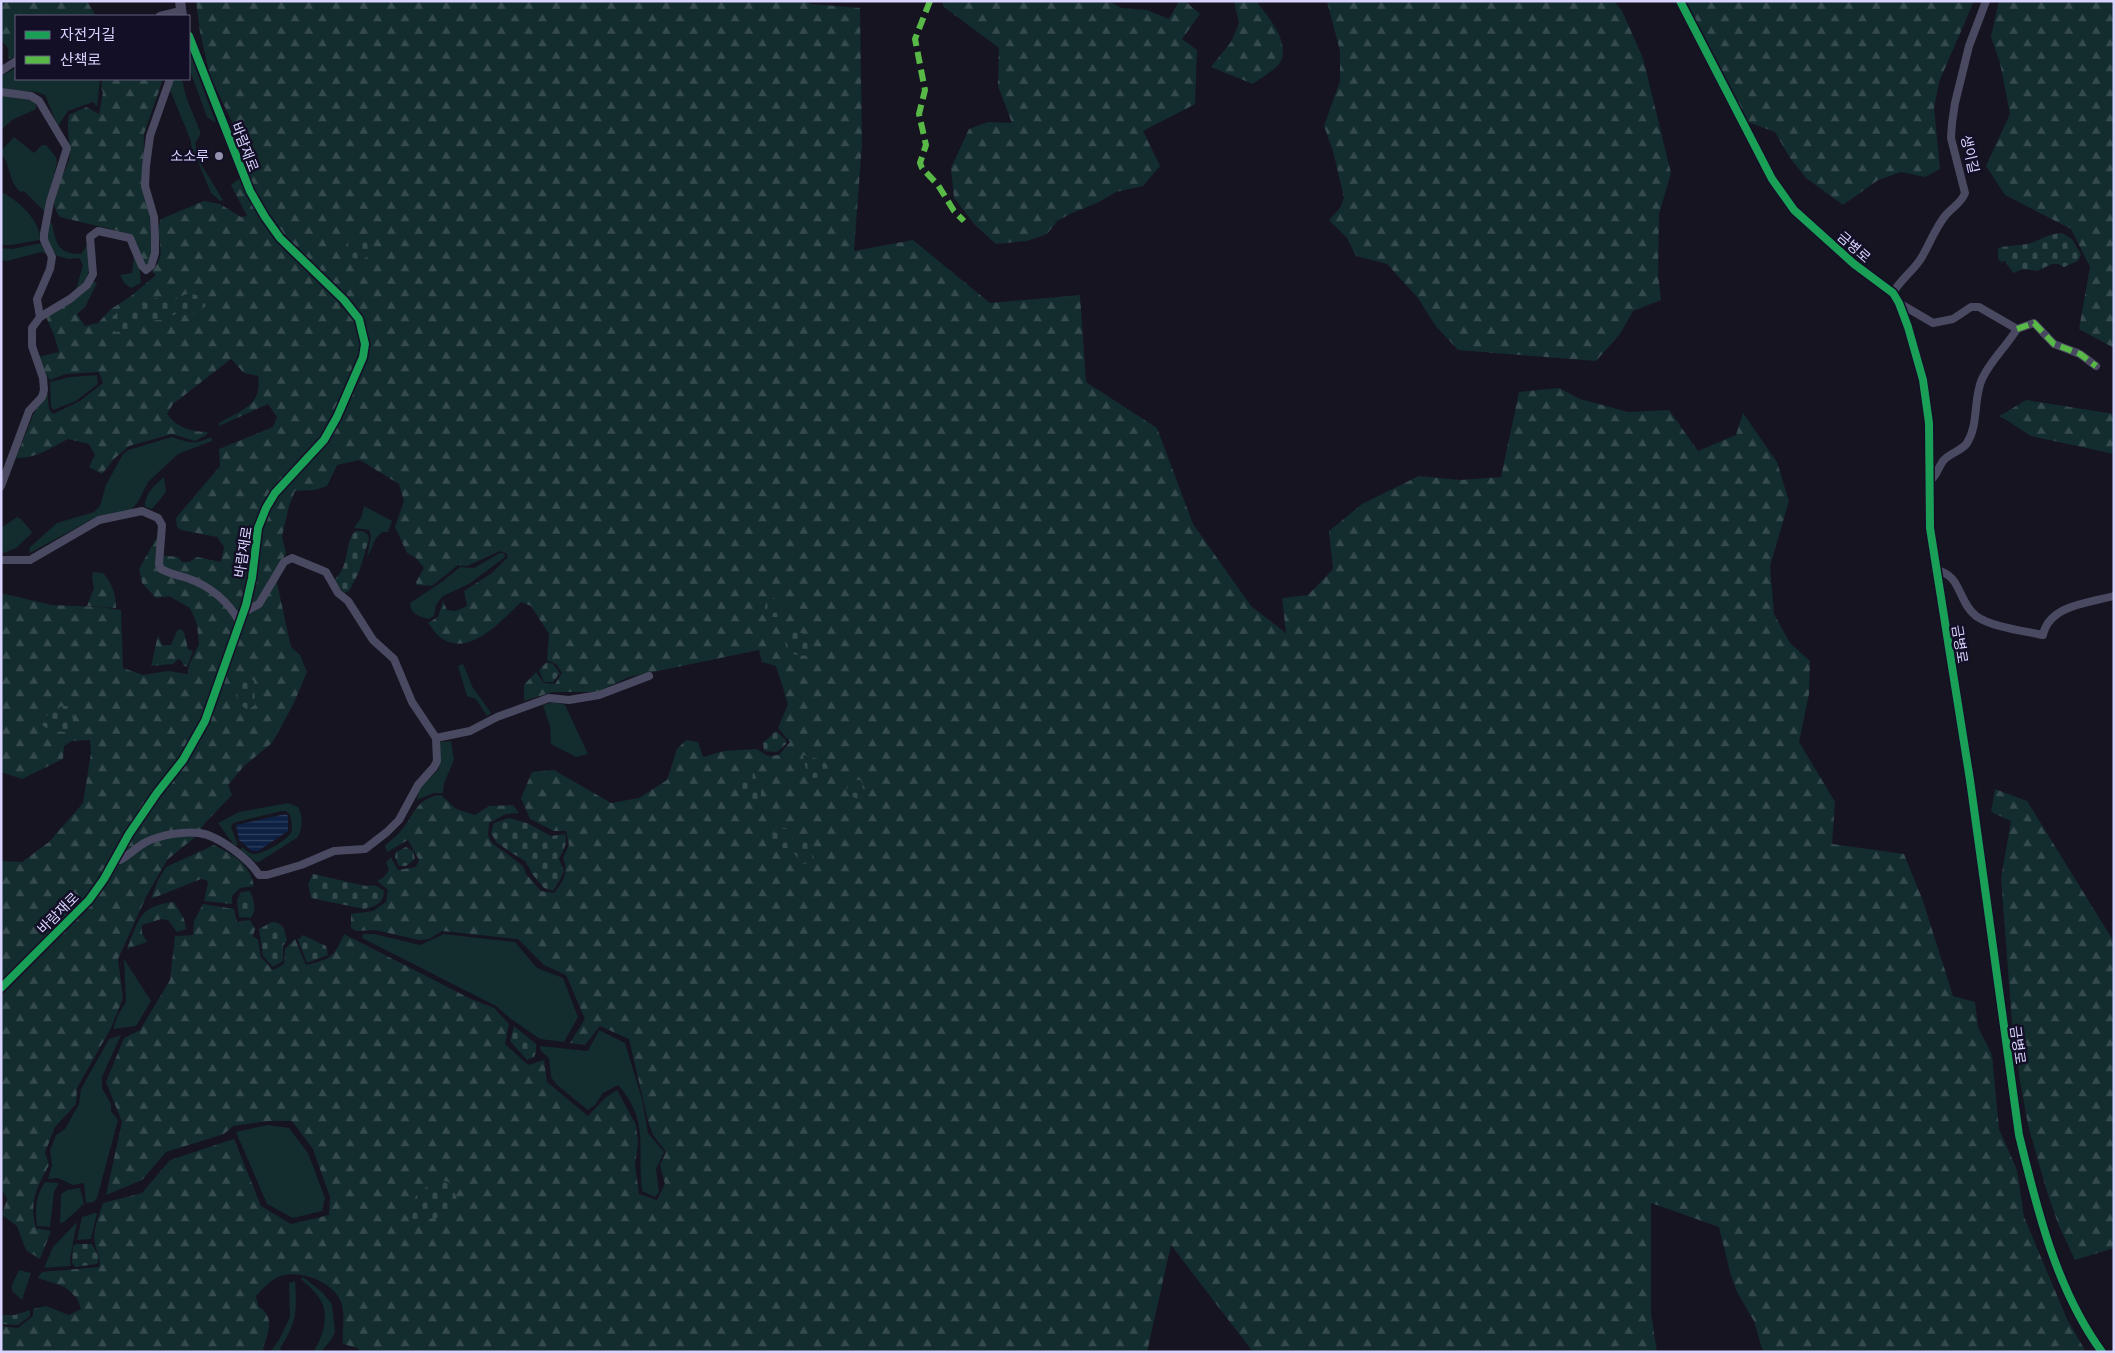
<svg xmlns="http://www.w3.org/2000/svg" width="2115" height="1353" viewBox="0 0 2115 1353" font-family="'Source Sans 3','Noto Sans KR',sans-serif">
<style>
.grass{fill:#132c2d}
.forest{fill:url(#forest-firs)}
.cemetery{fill:url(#cemetery-stones)}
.water{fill:url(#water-rules)}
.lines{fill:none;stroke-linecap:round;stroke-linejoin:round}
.minor{stroke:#4a4962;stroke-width:8}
.tertiary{stroke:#4a4962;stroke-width:10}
.quiet{stroke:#58b947;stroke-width:6;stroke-dasharray:12 6;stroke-linecap:butt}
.cycleway-casing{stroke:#130f26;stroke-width:11}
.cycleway{stroke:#1a9f57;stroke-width:8}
.poi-dot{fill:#9591b1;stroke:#130f26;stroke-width:2}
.labels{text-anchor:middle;stroke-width:5;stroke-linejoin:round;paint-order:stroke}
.street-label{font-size:14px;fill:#d9d4ff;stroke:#130f26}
.poi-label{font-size:14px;fill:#d9d4ff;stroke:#130f26;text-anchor:end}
</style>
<defs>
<pattern id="forest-firs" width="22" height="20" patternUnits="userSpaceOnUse" patternTransform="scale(1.25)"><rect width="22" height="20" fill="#132c2d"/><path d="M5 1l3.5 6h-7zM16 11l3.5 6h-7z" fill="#354a4c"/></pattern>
<pattern id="cemetery-stones" width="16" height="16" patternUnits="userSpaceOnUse" patternTransform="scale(1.25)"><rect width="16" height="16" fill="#132c2d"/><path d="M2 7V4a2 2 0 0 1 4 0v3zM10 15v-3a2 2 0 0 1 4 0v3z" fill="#354a4c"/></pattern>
<pattern id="water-rules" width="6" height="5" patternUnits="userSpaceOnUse" patternTransform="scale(1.25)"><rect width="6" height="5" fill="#0d2144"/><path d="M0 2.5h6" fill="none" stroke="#304060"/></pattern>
</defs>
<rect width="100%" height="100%" fill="#161421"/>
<g class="grass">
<path d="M189 50 216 123 207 117 189 68Z"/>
<path d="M16 68V79H100L97 107 93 102 68 111 58 126 45 95 36 92 1 89V76Z"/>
<path d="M172 79H182L186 97 200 131V135L195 143 202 166 223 200 220 201 211 193 191 145V141L170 90Z"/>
<path d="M1 94 32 101 36 103V108L34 110 12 120 1 130Z"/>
<path d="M14 137 34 153 42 145H46L56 157 57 162 45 212 24 191 21 192C7 181 12 165 1 154V151Z"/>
<path d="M1 192C17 199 41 221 40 240L11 245H1Z"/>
<path d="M49 223H52C56 243 57 254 81 254L87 245C91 264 91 281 75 293L83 265 79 258 69 259 57 256 47 240Z"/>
<path d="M127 240C137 253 140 266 141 283L131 288 125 284 120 275 132 273 134 255Z"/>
<path d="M36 244H41L47 254 41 252 7 261 1 260V248L12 249Z"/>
<path d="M97 375 98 384 76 401 53 410 51 406 50 382 70 377Z"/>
<path d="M172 437C190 443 194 445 211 437L212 441 178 454 148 482 138 502 131 510 98 516 30 553 29 548 57 523 94 512 100 506 106 485 123 454 128 450Z"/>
<path d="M164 477 166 492 152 509 145 507C144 494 155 485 164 477Z"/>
<path d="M364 506 392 521 388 532H382L376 538 367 558 371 536 369 530 354 528 361 518Z"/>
<path d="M17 517 21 519 32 532 31 534 16 548 1 554V528Z"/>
<path d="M500 553H504L505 557 469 584 443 596 436 605 434 616 429 619C419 616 411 615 410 603L443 581 460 567 474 568Z"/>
<path d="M463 664 473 688 491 713 487 716 476 699 467 696 458 666Z"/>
<path d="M554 702 565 705 588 754 576 757 551 744 550 726 543 705Z"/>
<path d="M451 741 454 760 444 783 443 793H434L417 800 419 789 439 769V745L441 742Z"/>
<path d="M288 803 298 807C303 817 303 827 298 837L259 862H256L240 850 243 847C245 850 249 853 253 854 261 855 286 841 290 834 294 829 291 820 290 815L286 811H282L233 823 231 827 238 845H234L218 823 239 812Z"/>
<path d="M363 934H374L420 945 444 934 515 942 537 968 563 978 578 1017 564 1042 540 1039 511 1019 496 1006 362 938Z"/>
<path d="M124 959 151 1001 136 1026 113 1029 118 1015 126 1002Z"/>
<path d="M599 1030 625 1043 642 1099 648 1133 664 1152 656 1169 659 1192 655 1197 642 1191C637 1150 650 1120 618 1085L603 1093 595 1105 588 1110 557 1085 551 1077 549 1058 541 1051 540 1046 588 1051Z"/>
<path d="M121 1035 102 1077V1088L111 1104V1111L118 1120 97 1198 94 1202 86 1203 84 1183 73 1185 58 1178 48 1179 52 1165 50 1150 56 1135 65 1129 79 1104 81 1089 109 1039Z"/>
<path d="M267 1125 289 1128 308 1153 325 1198 322 1211 293 1218 267 1204 236 1132Z"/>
<path d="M45 1182 59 1183 54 1192 50 1227 37 1226C35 1209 35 1197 45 1182Z"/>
<path d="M80 1188 84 1204 64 1222 60 1223 61 1194 67 1190Z"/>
<path d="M95 1213H97L91 1239 77 1240 82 1217Z"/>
<path d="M77 1222 70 1259 71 1266 44 1268 53 1247Z"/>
<path d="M19 1270 31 1273 22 1300 12 1291V1285Z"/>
<path d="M303 1277 322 1292 332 1304 335 1332 331 1340 321 1352H313C323 1337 330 1316 320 1299 316 1292 307 1285 301 1279Z"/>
<path d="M295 1281C297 1310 297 1323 280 1348L282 1352 271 1351 279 1340 290 1317 289 1283Z"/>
</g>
<g class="forest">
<path d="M1 1H89L88 3 96 16H16V56L9 59 8 48 1 40Z"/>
<path d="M196 1H807L811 4 860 8 862 143 854 251 913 240 990 303 1080 295 1086 382 1157 428 1193 524 1251 606 1286 633 1282 598 1308 595 1333 569 1329 531 1362 504 1419 476 1460 480 1501 477 1519 392 1559 388 1580 399 1628 412 1669 410 1698 451 1736 435 1743 413 1777 462 1789 501 1770 566 1774 614 1790 643 1810 661 1809 694 1799 742 1835 802 1832 844 1904 854 1923 901 1953 996 1975 1002 1978 1027 1992 1055 1999 1129 2017 1170 2024 1217 2067 1319 2086 1352H1763L1754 1321 1737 1292 1730 1272 1719 1227 1651 1203V1313L1657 1352H1253L1171 1245 1147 1352H360L358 1348 343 1344C342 1332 345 1317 342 1305 336 1282 297 1267 276 1278 269 1282 262 1289 256 1296L258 1306C276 1318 268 1331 263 1349L265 1352H1V1326L18 1328 33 1316V1309L46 1306 69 1315 81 1309 77 1298 65 1287 38 1278 42 1272 99 1267C101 1254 97 1254 95 1244 92 1231 99 1216 103 1203L142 1193 170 1160 234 1139 261 1206 291 1224 329 1215 330 1197 313 1149 292 1121H269L233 1126 224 1134 166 1152 142 1180 106 1195 122 1122 106 1082 124 1038 140 1030 170 980 175 936 193 935 194 921 203 904 234 909 237 922 250 920 255 929 253 936 258 940 261 957 273 970 284 964 285 949 295 939 306 965C330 959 334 958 344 934L471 999 494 1008 509 1024 505 1044 528 1065 544 1060 547 1082 588 1116 605 1098 617 1090 636 1125 638 1143 635 1165 639 1194 657 1200 665 1184 660 1165 666 1152 653 1135 648 1121 629 1039 600 1026 585 1045 570 1043 585 1019 566 975 544 965 518 939 442 931 429 939 419 940 375 930 356 931 351 928V914L373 911 386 902 388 890 377 881 384 877 389 870 386 862 391 858 398 870 416 867 419 860 408 840 387 852 385 846C389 841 395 838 399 833 414 817 415 798 441 795L456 809 475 815 489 806 513 805 519 813 506 814 489 823 488 835 492 843 523 866 526 874 541 891 554 893C563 882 569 872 563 858L569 845 566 831H554L530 819 521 798 532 772 554 770 611 803 639 798 667 780 677 749 686 740 698 742 703 757 724 751 757 749 768 756 779 755 790 742 778 728 788 704 776 666 762 662 759 650 629 677 597 692H553L524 701V685L536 672 544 683 555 684 562 673 556 664 547 660 549 634 531 606 521 602C502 620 470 658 441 638 436 635 432 627 428 623L438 617 443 601 447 610 456 611 467 606 464 591 492 573 508 557 506 553 500 551 467 566 458 565 432 586 417 585 416 582 424 568 416 558 407 553 395 527 404 501 399 484 360 460 337 465 327 486 315 490 295 491 289 506 282 536 286 553 275 574 291 647 300 655 307 672 293 705 272 743 244 766 228 785 232 795 205 823 195 837 167 860 147 895 118 959 123 998 111 1028 77 1088 76 1104 55 1127 45 1152 49 1165C36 1189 29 1201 36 1228L51 1231 40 1259 26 1250 17 1226 2 1215 7 1199 1 1188V861L22 862 49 842 83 803 91 753 90 740 72 741 64 746 63 759 22 779 1 772V593L51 605 100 607 121 610 123 668 143 675 168 671 188 674 189 665 199 644 197 624 190 608 169 596 156 598 142 583 139 569 157 537 158 555 178 557 182 562H189L197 557 221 562 224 547 217 537 181 530 177 527 176 518 220 466 219 449 273 427 277 417 268 404 219 426V423C241 410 263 406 258 376L244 373 231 359 173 404 167 414C177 428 192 432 208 432L206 435 195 441 172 434 129 446 115 458 102 474 89 467 95 455 89 444 68 439C51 448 35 459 16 458L33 415 47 392 49 409 53 414 80 401 103 383 99 372 66 374 50 380 46 375 38 357 59 352 54 335 46 317 93 281 97 283 85 307 77 314 85 326 98 323 111 309 131 296 156 275 152 272C155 267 159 262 160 256 163 245 155 234 161 219L204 201 220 204 241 217 247 216 231 185 248 172 234 126 210 76 200 32Z"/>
<path d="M942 1H1108L1122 8 1147 10 1169 19 1179 1H1185L1200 14 1182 39 1197 50 1195 104 1143 131 1160 166 1143 186 1116 192 1097 203 1072 213 1057 221 1047 234 1027 241 996 244 975 225 954 198 951 168 969 129 988 122 1012 123 998 86 999 48 944 7Z"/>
<path d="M1234 1H1259L1258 4C1270 18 1289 42 1281 61 1277 69 1261 78 1253 84L1211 67 1231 42 1239 23Z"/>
<path d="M1327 1H1614L1622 11 1643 58 1671 173 1659 214 1658 274 1661 300 1633 311 1620 334 1596 361 1458 350 1435 325 1418 298 1387 264 1356 256 1347 238 1329 220 1340 208 1344 198 1333 151 1324 126 1340 81V51Z"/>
<path d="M1686 1H1974L1939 82 1934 108 1940 169 1925 177 1901 172 1878 180 1843 205 1806 178 1790 158 1775 132 1748 122Z"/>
<path d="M1999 1H2114V348L2079 329 2090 267 2071 229 2005 195 1986 166 2010 114 2000 63 1991 37Z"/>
<path d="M102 79H163L144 134 143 188 149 209 152 250 149 262 146 265 142 261 138 246 131 234 60 217C42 194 69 173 70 154 70 140 66 129 69 115L86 107 99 114 103 92 101 89Z"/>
<path d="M2026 400 2114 414V454L2031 436 2000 416Z"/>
<path d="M93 572 103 573C112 583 116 595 116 608L87 606 94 588 92 577Z"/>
<path d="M180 629 184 632 188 649 193 651 187 667 183 665 182 661 178 659 173 664 151 666 158 635 162 645H171L177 631Z"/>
<path d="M1995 789 2027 801 2114 942V1248L2075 1260 2059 1226 2047 1192 2028 1125 2020 1081 2012 1023 2001 878 2011 821 1991 812Z"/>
<path d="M214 845C232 854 250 864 254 886L240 888 232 896V904L204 901 208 883 206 880 201 879 151 899 158 880 166 867Z"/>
<path d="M174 902 184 919 186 929 177 932 168 920 161 919 142 925V933L147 942 127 949C139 920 138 906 174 902Z"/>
</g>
<g class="cemetery">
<path d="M2062 233 2072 239 2081 254 2078 261 2064 267 2058 264H2052L2037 271 2023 269 2013 273 2005 261 2001 262 1998 258V248C2008 245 2017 246 2027 244 2040 241 2046 234 2062 233Z"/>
<path d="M348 239 366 241 371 254 362 260 349 257Z"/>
<path d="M189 293 199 296 206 306C197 312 189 318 177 313L167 319 141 322 126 331 115 332 111 327 110 319 118 312 141 305 150 300 156 298 169 301Z"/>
<path d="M355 531H363L368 535 369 539 359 572 349 591 344 593 334 580C351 565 343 546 355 531Z"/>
<path d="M770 597 779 600 781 610 779 617H766L763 615 767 599Z"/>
<path d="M796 631 808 636 815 651 810 656C794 655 787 656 784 638L787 633Z"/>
<path d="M547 662 553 664 560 673 553 682H544L539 670Z"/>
<path d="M246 675 254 681 255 705 248 710 237 703V687Z"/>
<path d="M62 706H69L73 710V727L67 732 51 731 37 722Z"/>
<path d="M776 731 786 740V744L777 752 764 751 763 743Z"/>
<path d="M803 755 823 760 829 768 824 777 813 778 807 775Z"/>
<path d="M754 773 761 790V799C747 804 745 798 736 788L737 782 745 774Z"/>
<path d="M860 780 865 788V796L858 799 849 795 846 790 849 781Z"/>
<path d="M509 818 527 823 551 836 565 834C568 844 563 851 559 859L564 871 560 880 553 891 544 888 533 875 526 862 497 843 491 833 494 823Z"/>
<path d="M775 827 786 828 795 841H808L814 858 810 863 801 864 791 848H773L770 843Z"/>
<path d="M406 847 413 851 415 859 406 866H399L395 857 396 852Z"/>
<path d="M313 874 366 886C374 884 378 886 384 891 384 903 375 907 364 909L311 898 308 884Z"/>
<path d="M250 891C254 902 257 907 251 918L239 917 237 900 241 892Z"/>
<path d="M272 922C284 923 284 929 287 940L283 946V961L273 967 263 956 259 929Z"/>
<path d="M303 935 326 946 328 955 307 963 298 940Z"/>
<path d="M514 1026 536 1044V1052L534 1057 527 1060 510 1041Z"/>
<path d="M436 1179 449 1182 456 1196 458 1205 448 1217 413 1220 409 1213 416 1196Z"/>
<path d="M76 1244H92L99 1257 97 1264 75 1267 72 1263 73 1246Z"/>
<path d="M30 1310V1316L18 1325 1 1324V1315H15Z"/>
</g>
<path class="water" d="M286 814 288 816V831L258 851H252L239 840 236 825Z"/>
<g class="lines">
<g class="minor">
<path d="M160 16 180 11"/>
<path d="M1 71 16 61"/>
<path d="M1 92 31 96 39 101 67 148 50 202 44 234V240L52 257 50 269 37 299 40 317"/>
<path d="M1893 293C1900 280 1911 273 1920 260 1929 246 1934 230 1945 216 1952 207 1961 204 1965 193L1951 138 1952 123 1955 103 1969 46 1986 1"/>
<path d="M1899 303 1933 323 1953 319 1971 307H1979L2017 329C2006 347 1991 360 1982 379 1973 399 1979 424 1967 443 1962 451 1949 453 1943 461 1938 468 1937 475 1931 480"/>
<path d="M2017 329 2034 323 2054 344 2080 354 2096 366"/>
<path d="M1 486 29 411 42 397 44 390 43 378 32 346V328L40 317 70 299 87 285 93 274 90 237 98 231 130 238 142 266 146 270 151 266 155 253V237L154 217 145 186 146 166 150 136 170 79"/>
<path d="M1 560H30L99 520 142 511 158 518 162 525 159 564 161 569C170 574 178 575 187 578 210 586 229 602 240 623"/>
<path d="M1935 570C1962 574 1957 601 1976 616 1991 627 2025 631 2043 635 2049 605 2089 603 2114 596"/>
<path d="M244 612 259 604 284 562 292 558 326 572 338 593 348 601 373 640 394 659 412 702 436 738 470 731 497 717 549 698 569 700 599 695 649 676"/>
<path d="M115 858 120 860C129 855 137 847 146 842 160 835 183 831 199 833 218 835 249 859 259 875H267L301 865 334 851 365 849 387 832 399 820 418 785 434 767 437 761 436 738"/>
</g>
<g class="tertiary">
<path d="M180 1 182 16"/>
<path d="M1680 1 1772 179 1794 210 1854 264 1893 293 1899 303 1908 327 1923 380 1929 423 1930 528 1970 780 2019 1135C2037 1209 2056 1289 2102 1352"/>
<path d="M1 988 89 900 104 879 129 834 157 793 183 760 205 721 246 605 252 578 258 528 266 508 275 493 324 440 337 417 363 357 365 344 359 319 344 300 280 238 265 217 250 191 189 36"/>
</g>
<g class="quiet">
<path d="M930 1 915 39 925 90 919 114 926 145 920 163 922 168 938 185 954 211 964 221"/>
<path d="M2017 329 2034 323 2054 344 2080 354 2096 366"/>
</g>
<g class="cycleway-casing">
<g id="cycleway">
<path d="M1680 1 1772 179 1794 210 1854 264 1893 293 1899 303 1908 327 1923 380 1929 423 1930 528 1970 780 2019 1135C2037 1209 2056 1289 2102 1352"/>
<path d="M1 988 89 900 104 879 129 834 157 793 183 760 205 721 246 605 252 578 258 528 266 508 275 493 324 440 337 417 363 357 365 344 359 319 344 300 280 238 265 217 250 191 189 36"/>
</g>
</g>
<use href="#cycleway" class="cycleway"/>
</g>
<circle class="poi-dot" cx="219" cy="156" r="5"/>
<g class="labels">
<g class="street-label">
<text transform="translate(245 147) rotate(69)" y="5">바람재로</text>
<text transform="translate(1970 154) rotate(77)" y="5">생이길</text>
<text transform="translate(1854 247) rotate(41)" y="5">금병로</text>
<text transform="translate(243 552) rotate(-81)" y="5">바람재로</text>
<text transform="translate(1960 644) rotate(81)" y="5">금병로</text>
<text transform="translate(58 913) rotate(-45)" y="5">바람재로</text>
<text transform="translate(2018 1045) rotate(82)" y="5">금병로</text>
</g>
<g class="poi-label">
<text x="209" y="161">소소루</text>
</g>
</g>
<rect width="2115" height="1353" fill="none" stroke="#d9d4ff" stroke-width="5"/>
<rect x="15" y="15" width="175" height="65" fill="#130f26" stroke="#625e7d"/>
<rect x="25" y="31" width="25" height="8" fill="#1a9f57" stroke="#625e7d"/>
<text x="60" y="40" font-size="15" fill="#d9d4ff">자전거길</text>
<rect x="25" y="56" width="25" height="8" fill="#58b947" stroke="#625e7d"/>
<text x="60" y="65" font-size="15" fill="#d9d4ff">산책로</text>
</svg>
